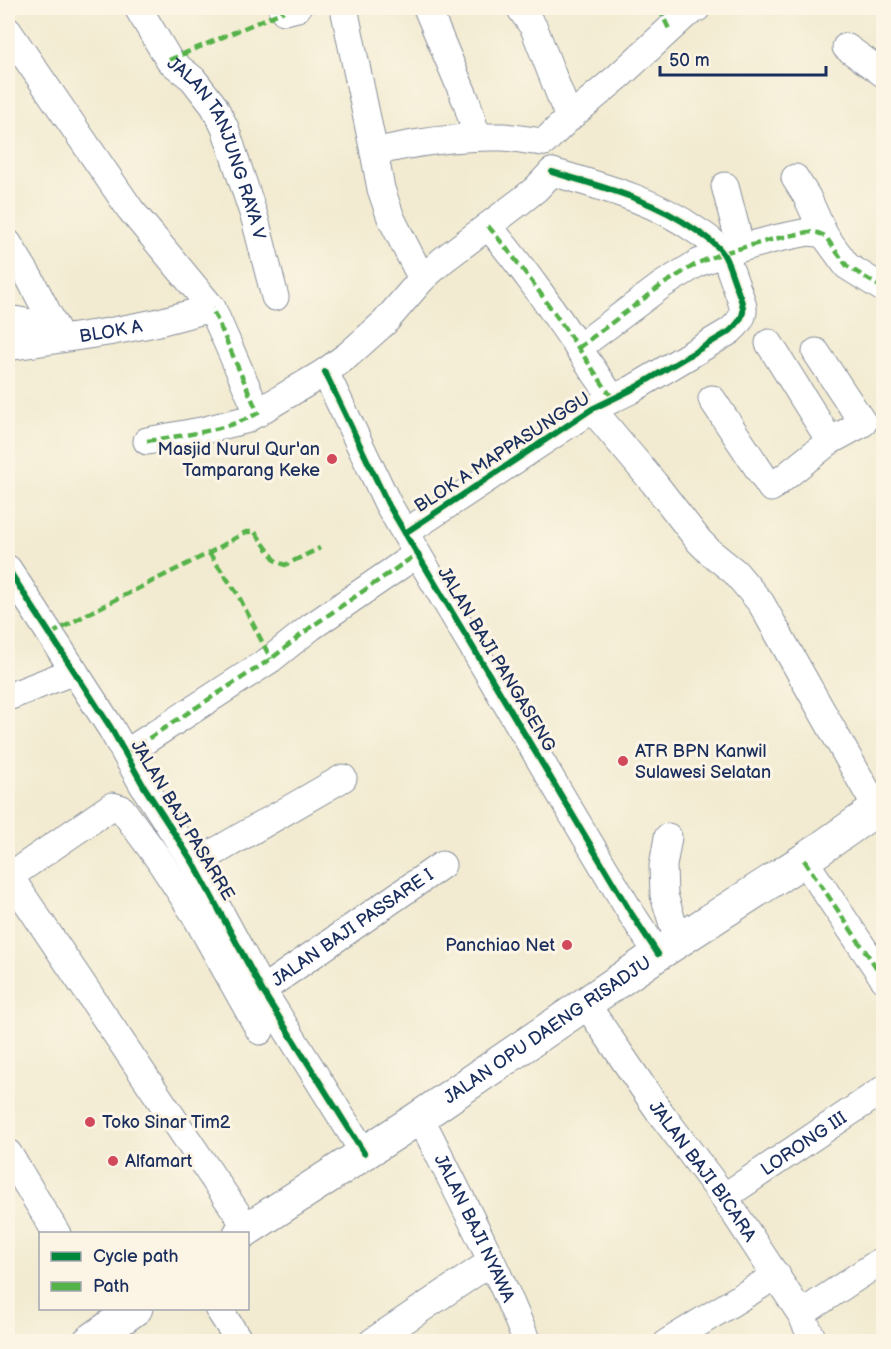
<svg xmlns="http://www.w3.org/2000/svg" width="891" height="1349" viewBox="0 0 891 1349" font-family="'Balsamiq Sans',sans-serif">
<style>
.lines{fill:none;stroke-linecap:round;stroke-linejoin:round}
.minor-casing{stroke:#868d98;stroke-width:29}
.major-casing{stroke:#868d98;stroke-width:35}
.minor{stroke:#fff;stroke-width:27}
.major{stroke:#fff;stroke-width:33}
.quiet{stroke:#55b248;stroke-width:4.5;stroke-dasharray:9 4.5;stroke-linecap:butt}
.cycleway-casing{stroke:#fcf5e5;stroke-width:10}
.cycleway{stroke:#00873e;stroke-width:6}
.poi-dot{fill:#d1495b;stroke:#fcf5e5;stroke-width:2}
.labels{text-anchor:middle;stroke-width:6;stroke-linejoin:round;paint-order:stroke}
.street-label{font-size:18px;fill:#1b2f5e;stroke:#fcf5e5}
.poi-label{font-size:18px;fill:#1b2f5e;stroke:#fcf5e5;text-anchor:start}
</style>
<rect width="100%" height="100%" fill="#fcf5e5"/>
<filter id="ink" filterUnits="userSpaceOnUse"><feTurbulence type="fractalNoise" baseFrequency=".0167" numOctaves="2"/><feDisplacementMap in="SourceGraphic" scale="12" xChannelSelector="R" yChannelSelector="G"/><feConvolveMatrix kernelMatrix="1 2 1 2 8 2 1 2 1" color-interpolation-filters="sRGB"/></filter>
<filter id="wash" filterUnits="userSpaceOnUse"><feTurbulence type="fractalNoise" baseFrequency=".008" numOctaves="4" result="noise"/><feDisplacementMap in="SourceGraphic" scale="24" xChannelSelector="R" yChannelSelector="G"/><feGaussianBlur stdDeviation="1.35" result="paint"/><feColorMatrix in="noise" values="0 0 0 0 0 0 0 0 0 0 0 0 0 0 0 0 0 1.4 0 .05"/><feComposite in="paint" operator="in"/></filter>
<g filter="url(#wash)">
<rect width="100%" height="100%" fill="#f2ebd1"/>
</g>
<g filter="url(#ink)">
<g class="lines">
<g class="minor-casing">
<g id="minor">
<path id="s1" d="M138 8 169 60 193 79 214 106 225 128 255 219 275 297"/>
<path d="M282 8 284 11 297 8"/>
<path d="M344 8 374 152C416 142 459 136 503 137 517 138 531 141 544 142"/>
<path d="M427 8 467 103 477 137"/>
<path d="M520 8 534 28 569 118"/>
<path d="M8 31 130 209 212 308 258 413"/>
<path d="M846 47 884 74"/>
<path d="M544 142 569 118 619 76 685 15 697 8"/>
<path d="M374 152 381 189 391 218 422 279"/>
<path d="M795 178 807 197 825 236"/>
<path d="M725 186 741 248"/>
<path d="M488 226C535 281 573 341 613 399"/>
<path d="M8 243 30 279 55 327"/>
<path d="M8 319 55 327 61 337"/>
<path id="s2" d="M8 347 108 332 155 323 212 308"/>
<path d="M578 348 662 285 698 263 723 253 774 239 808 232 818 233 825 236 847 266 884 289"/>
<path d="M816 352 863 423 830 441"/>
<path d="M325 372 388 504 405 533 631 913 658 954"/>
<path d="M712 399 771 488 830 441 769 343"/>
<path d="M592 409 654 483 699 541 710 552 735 572 761 603 877 809"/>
<path d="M147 441 201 431 245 420 325 372 348 355 385 322 422 279 443 260 521 201 536 189 552 172"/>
<path d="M405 533 592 409 631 390 730 331C749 314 744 308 736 286 732 276 728 260 722 252 716 243 706 237 697 231 654 200 603 187 552 172"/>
<path d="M8 569 111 728 143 785 194 864 262 990 364 1153"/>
<path d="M8 697 74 671"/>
<path d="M126 753 271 659 311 627 417 554"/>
<path d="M668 837 663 866 664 895 678 941"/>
<path d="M804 860 884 979"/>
<path d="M194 864 343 778"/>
<path d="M8 874 247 1228"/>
<path d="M10 876 112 806 122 809 158 858 194 913 260 1031"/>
<path id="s3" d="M262 990 442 865"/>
<path id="s4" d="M586 1004 659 1111 724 1197 801 1314 814 1342"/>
<path id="s5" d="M420 1117C457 1191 496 1265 527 1342"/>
<path d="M8 1153 57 1234"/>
<path id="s6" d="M724 1197 884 1089"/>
<path d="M218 1308 240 1342"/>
<path d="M801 1314 884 1259"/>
<path d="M372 1342 491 1262"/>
<path d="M668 1342 777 1275"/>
</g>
</g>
<g class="major-casing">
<g id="major">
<path id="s7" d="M240 1234 420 1117 658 954 804 860 884 804"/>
<path d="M89 1342 136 1308"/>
</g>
</g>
<use href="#minor" class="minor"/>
<use href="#major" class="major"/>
<g class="quiet">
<path d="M659 8 669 29"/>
<path d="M169 60 284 11"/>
<path d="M488 226C535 281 573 341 613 399"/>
<path d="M578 348 662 285 698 263 723 253 774 239 808 232 818 233 825 236 847 266 884 289"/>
<path d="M147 441C183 435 226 431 258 413L212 308"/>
<path d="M209 553 237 593 271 659"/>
<path d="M51 634 93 611 209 553 246 532H255L276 561 285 565 320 548"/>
<path d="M126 753 271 659 311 627 417 554"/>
<path d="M804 860 884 979"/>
</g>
<g class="cycleway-casing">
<g id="cycleway">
<path d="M325 372 388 504 405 533 631 913 658 954"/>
<path d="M405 533 592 409 631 390 730 331C749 314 744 308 736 286 732 276 728 260 722 252 716 243 706 237 697 231 654 200 603 187 552 172"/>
<path d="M8 569 111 728 143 785 194 864 262 990 364 1153"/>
</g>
</g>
<use href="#cycleway" class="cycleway"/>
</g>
</g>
<g class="poi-dot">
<circle cx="332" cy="459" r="6"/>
<circle cx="623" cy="761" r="6"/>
<circle cx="567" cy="945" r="6"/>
<circle cx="90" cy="1122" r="6"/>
<circle cx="113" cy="1161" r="6"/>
</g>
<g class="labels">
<g class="street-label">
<text dy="6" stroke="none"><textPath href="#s1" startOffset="164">JALAN TANJUNG RAYA V</textPath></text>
<text dy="6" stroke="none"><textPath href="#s2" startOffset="104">BLOK A</textPath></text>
<text transform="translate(502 452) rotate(-33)" y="6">BLOK A MAPPASUNGGU</text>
<text transform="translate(497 659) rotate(59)" y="6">JALAN BAJI PANGASENG</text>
<text transform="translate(183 820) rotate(59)" y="6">JALAN BAJI PASARRE</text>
<text dy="6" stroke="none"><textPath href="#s3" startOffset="110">JALAN BAJI PASSARE I</textPath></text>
<text dy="6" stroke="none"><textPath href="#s7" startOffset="369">JALAN OPU DAENG RISADJU</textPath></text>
<text dy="6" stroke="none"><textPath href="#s6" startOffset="96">LORONG III</textPath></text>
<text dy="6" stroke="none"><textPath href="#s4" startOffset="204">JALAN BAJI BICARA</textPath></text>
<text dy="6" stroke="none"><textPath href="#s5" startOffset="124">JALAN BAJI NYAWA</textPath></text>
</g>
<g class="poi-label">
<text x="320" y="455" text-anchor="end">Masjid Nurul Qur'an<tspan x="320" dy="21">Tamparang Keke</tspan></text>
<text x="635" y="757">ATR BPN Kanwil<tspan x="635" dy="21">Sulawesi Selatan</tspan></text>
<text x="555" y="951" text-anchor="end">Panchiao Net</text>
<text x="102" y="1128">Toko Sinar Tim2</text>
<text x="125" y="1167">Alfamart</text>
</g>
</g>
<rect width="891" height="1349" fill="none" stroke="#fcf5e5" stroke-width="30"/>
<rect x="39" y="1232" width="210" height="78" fill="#fcf5e5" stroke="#a2a6af" stroke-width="1.5"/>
<rect x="51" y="1252" width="30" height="9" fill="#00873e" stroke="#a2a6af" stroke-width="1.5"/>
<text x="93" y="1262" font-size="18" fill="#1b2f5e">Cycle path</text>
<rect x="51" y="1282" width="30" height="9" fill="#55b248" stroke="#a2a6af" stroke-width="1.5"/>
<text x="93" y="1292" font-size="18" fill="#1b2f5e">Path</text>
<path d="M660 66v9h166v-9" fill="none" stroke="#1b2f5e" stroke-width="3"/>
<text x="669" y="66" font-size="18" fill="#1b2f5e" stroke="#fcf5e5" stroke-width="4.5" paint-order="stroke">50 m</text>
</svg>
